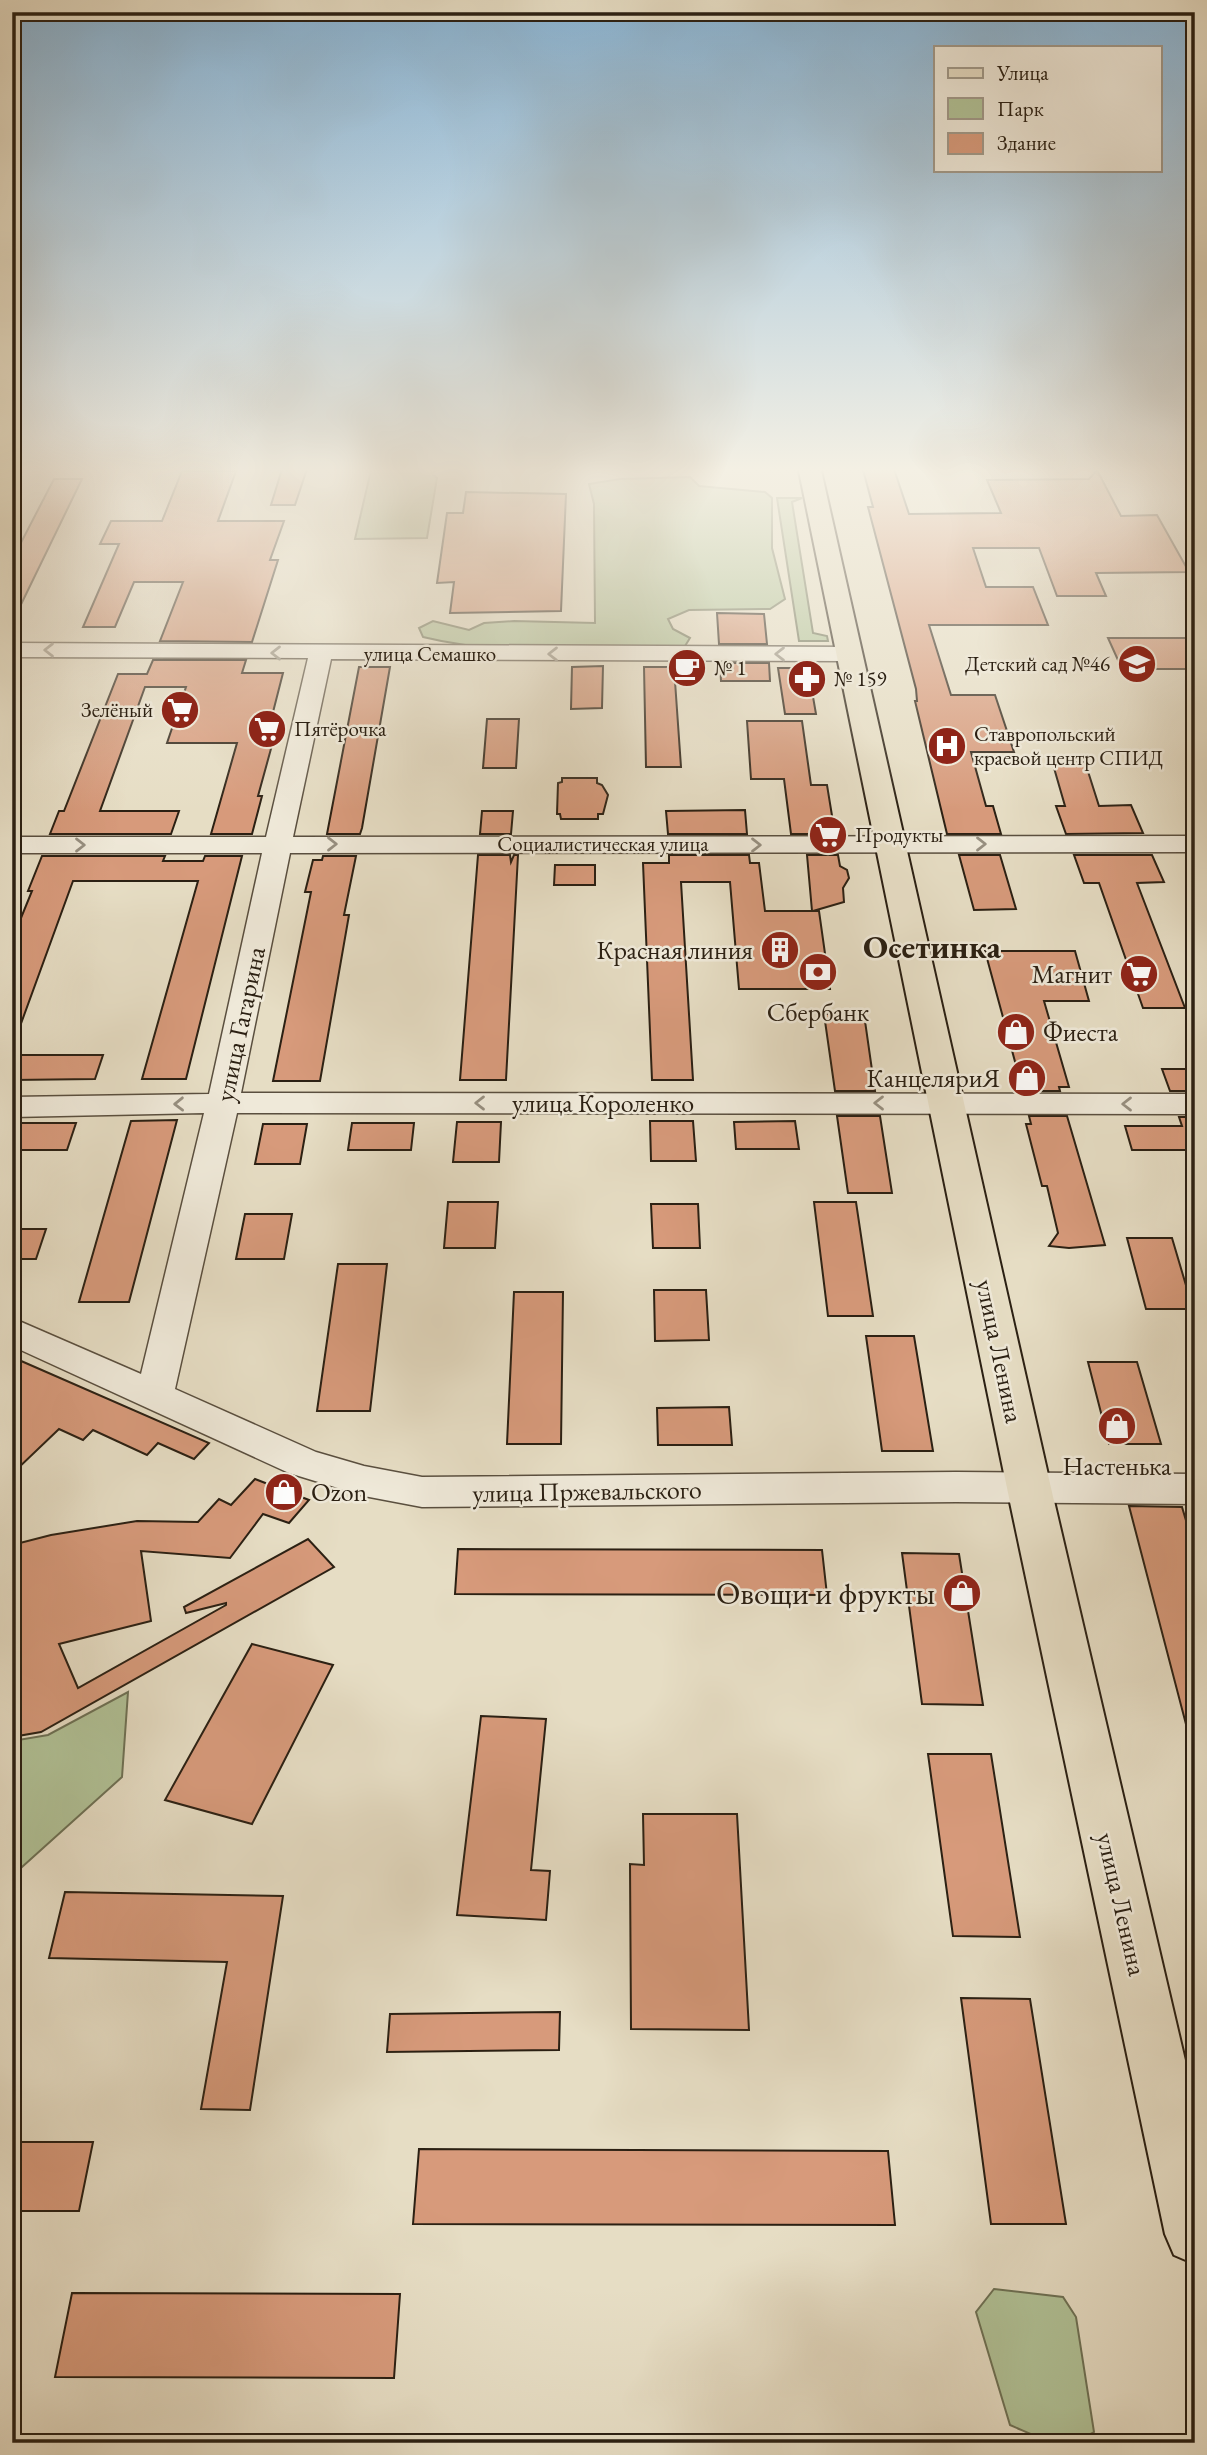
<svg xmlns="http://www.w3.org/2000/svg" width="1207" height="2455" viewBox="0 0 1207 2455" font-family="'EB Garamond',serif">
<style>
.green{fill:#b1c297;stroke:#6e7155;stroke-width:2}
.building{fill:#d79a7b;stroke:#2b2013;stroke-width:2}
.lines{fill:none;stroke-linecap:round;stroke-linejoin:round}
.minor-casing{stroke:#5a4f3f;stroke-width:3}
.major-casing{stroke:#2b2013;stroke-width:4}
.minor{fill:#efe9d9;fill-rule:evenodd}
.major{fill:#e6ddc4;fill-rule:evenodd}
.oneway{stroke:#978f80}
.labels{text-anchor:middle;stroke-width:5;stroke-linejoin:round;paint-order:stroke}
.far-street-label{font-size:21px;fill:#2b2013;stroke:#efe9d9}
.far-poi-label{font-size:21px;fill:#2b2013;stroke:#efe9d9;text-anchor:start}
.poi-label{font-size:26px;fill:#2b2013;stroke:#efe9d9;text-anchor:end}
.street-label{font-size:26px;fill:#2b2013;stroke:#efe9d9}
.near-poi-label{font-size:32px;fill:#2b2013;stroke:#efe9d9;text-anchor:end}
.district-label{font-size:33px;font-weight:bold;fill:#2b2013;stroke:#efe9d9}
</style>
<rect width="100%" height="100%" fill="#e6ddc4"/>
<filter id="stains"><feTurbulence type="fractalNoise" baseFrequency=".00286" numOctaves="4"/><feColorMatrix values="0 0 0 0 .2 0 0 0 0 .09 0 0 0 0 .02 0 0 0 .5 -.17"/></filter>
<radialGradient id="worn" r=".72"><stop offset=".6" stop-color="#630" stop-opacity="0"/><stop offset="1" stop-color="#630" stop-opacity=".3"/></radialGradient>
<g class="green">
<path d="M372 466H447L431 473 437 478 427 538 355 539Z"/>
<path d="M690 477 699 486 765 492 772 498V548L785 599 770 609 689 610 668 619 673 629 690 638 685 646C598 648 508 658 423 637L419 628 433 621 469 630 484 623 514 621 595 623 594 504 589 484 620 479Z"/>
<path d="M777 498H802L792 502 813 633 827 636 828 641H799Z"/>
<path d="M128 1692 122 1777 12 1876V1741L48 1735Z"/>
<path d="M994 2289 1063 2297 1076 2317 1094 2432C1061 2452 1043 2439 1010 2425L976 2312Z"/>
</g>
<g class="building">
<path d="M283 466H308L295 505H271Z"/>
<path d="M862 466H893L909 514 1001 513 987 480 1089 479 1097 470 1121 516 1157 515 1189 572 1096 573 1106 596H1057L1039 548H973L986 587H1033L1048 625H929L951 695H995L1014 752H971L986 806H993L1001 834H947L915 701H917L916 689 868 507H873Z"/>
<path d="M182 471H236L218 521H284L270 560H278L252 642 160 641 183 582H134L115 627H83L119 544H100L111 521H162Z"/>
<path d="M54 479H82L12 623V560Z"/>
<path d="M466 492 566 494 561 611 450 613 454 582 437 583 447 513H463Z"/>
<path d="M717 613 764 614 767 644H719Z"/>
<path d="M1108 638H1195V669H1122Z"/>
<path d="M153 660H246L242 673H283L272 716H280L258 796H262L252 834H211L237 743H167L186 687H145L100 811H179L171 834H50L59 811H64L118 674H147Z"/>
<path d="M720 663H769L770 681H721Z"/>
<path d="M603 666 602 708 571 709 572 667Z"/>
<path d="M359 667H390L362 828 360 834H327Z"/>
<path d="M644 667H674L681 767H646Z"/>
<path d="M778 668H808L816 714H785Z"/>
<path d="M487 719H519L516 768H483Z"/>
<path d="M747 721H802L811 785H827L835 834H791L784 779H751Z"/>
<path d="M1052 761 1085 762 1099 806 1131 805 1143 833 1066 834 1056 806H1065Z"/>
<path d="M562 778H597V783L602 785 608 795 603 814H598V819H561L560 814H557L558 783 562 782Z"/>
<path d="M745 810 747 834H668L666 811Z"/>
<path d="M482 811H513L511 834H480Z"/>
<path d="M478 855H510L511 862 514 855H518L506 1080H460Z"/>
<path d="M669 855H749L750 863H759L765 911H812L807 855H838L840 866 847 870 849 878 843 888 844 902 813 911H819L830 989H739L730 882H681L693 1080H652L643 863H669Z"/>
<path d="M959 855H1000L1016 909 974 910Z"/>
<path d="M1074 855H1152L1164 882 1137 883 1185 1008H1143L1099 883H1084Z"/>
<path d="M42 856H165L163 861H203L205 856H242L186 1079H142L198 881H73L15 1040 12 1039V940L32 891H28Z"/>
<path d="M323 856H356L344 915H349L320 1081H273L311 892H305L313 860H322Z"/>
<path d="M555 865H595V885H554Z"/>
<path d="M985 951H1075L1089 1001H1044L1069 1087H1059L1060 1091H1023Z"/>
<path d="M824 1014H864L875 1091H835Z"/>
<path d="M12 1055H103L95 1079 12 1080Z"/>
<path d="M1162 1069H1195V1091H1170Z"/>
<path d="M837 1116H880L892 1193H848Z"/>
<path d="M1029 1116H1067L1105 1245 1069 1248 1049 1246 1058 1233 1047 1186H1042L1026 1124H1031Z"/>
<path d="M1179 1117H1195V1153L1191 1150H1132L1125 1126H1182Z"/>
<path d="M177 1120 129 1302H79L131 1121Z"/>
<path d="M650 1121H693L696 1161H651Z"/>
<path d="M795 1121 799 1149H736L734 1122Z"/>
<path d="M457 1122H501L499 1162H453Z"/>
<path d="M12 1123H76L67 1150H12Z"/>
<path d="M352 1123H414L411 1150H348Z"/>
<path d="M263 1124H307L300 1164H255Z"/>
<path d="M448 1202H498L495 1248H444Z"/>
<path d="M814 1202H856L873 1316H828Z"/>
<path d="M651 1204H698L700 1248H653Z"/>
<path d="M245 1214H292L284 1259H236Z"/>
<path d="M12 1229H46L36 1259H12Z"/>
<path d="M1127 1238H1172L1193 1309H1146Z"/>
<path d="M338 1264H387L370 1411H317Z"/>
<path d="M654 1290H706L709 1340 655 1341Z"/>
<path d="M514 1292H563L561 1444H507Z"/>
<path d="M866 1336H914L933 1451H882Z"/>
<path d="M12 1357 209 1443 194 1459 158 1443 147 1455 93 1430 83 1440 59 1429 12 1474Z"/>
<path d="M1088 1362H1137L1161 1444H1109Z"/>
<path d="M729 1407 732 1445H658L657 1408Z"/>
<path d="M255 1479 309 1500 289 1523 263 1514 230 1558 141 1551 151 1621 59 1644 78 1688 226 1605V1603L186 1613 184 1607 308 1539 334 1567 41 1732 12 1737V1545L51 1535 137 1521 198 1522 219 1499 231 1505Z"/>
<path d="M1129 1506 1182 1507 1195 1551V1731L1188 1732Z"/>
<path d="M458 1549 822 1550 827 1595 455 1594Z"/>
<path d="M902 1553 959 1554 983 1705 922 1704Z"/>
<path d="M252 1644 333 1665 252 1824 165 1800Z"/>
<path d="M481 1716 546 1719 531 1870 550 1871 546 1920 457 1915Z"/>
<path d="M928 1754H991L1020 1937 953 1936Z"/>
<path d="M643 1814H737L749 2030 631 2029 630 1864 644 1865Z"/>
<path d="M65 1892 283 1896 250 2110 201 2109 227 1962 49 1958Z"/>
<path d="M961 1998 1030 1999 1066 2224H991Z"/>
<path d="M560 2012 559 2050 387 2052 390 2014Z"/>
<path d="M12 2142H93L79 2211H12Z"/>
<path d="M419 2149 888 2151 895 2225 413 2224Z"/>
<path d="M72 2293 400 2294 394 2378 55 2377Z"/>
</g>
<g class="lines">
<g class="minor-casing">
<path id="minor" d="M12 643 848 647 856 649 860 654 856 659 848 661 331 659 293 837 1195 836V852L290 853 241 1093 1195 1094V1114L237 1113 175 1389 316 1452 364 1466 422 1477 956 1472 1195 1474V1504L956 1502 422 1507 364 1496 289 1473 12 1346V1318L141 1374 204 1113 12 1117V1097L209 1094 262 853H12V837H266L308 658 12 657Z"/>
</g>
<g class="major-casing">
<path id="major" d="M798 466H820L1051 1488 1195 2103V2264L1174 2255 1165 2234 1007 1488Z"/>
</g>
<use href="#minor" class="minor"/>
<use href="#major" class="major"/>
</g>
<defs><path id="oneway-chevron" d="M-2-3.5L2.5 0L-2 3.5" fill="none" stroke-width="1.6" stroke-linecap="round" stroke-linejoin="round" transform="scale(1.75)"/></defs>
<g class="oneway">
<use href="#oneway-chevron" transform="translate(49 650) rotate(-180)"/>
<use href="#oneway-chevron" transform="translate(276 653) rotate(-180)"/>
<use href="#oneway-chevron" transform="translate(553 654) rotate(-180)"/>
<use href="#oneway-chevron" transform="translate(780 654) rotate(-180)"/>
<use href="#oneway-chevron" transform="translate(332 844)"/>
<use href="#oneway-chevron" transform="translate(981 844)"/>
<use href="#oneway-chevron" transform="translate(80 845)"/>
<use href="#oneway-chevron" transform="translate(756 845)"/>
<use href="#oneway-chevron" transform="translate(480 1103) rotate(-180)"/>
<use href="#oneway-chevron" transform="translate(879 1103) rotate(180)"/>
<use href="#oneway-chevron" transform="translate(179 1104) rotate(179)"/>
<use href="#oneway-chevron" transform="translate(1127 1104) rotate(-180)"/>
</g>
<linearGradient id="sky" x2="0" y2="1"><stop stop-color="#89b6d8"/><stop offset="0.58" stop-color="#f4f0e4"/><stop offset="1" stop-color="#f4f0e4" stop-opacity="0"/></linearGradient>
<rect width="1207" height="810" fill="url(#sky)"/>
<defs>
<g id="school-disc" transform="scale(2.0125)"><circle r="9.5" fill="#8f2418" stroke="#efe9d9"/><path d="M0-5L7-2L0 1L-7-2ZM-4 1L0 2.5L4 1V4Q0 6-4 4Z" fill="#fff"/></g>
<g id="cafe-disc" transform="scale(2.0125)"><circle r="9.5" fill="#8f2418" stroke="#efe9d9"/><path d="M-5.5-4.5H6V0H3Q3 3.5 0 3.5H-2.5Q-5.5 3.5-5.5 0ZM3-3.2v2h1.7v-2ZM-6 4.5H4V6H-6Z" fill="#fff"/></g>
<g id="pharmacy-disc" transform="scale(2.0125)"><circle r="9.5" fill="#8f2418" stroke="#efe9d9"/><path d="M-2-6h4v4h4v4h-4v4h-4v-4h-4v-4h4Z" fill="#fff"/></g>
<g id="supermarket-disc" transform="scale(2.0125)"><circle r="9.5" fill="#8f2418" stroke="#efe9d9"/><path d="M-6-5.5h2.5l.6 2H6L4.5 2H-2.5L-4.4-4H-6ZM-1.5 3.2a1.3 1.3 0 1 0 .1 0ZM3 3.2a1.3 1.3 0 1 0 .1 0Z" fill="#fff"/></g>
<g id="hospital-disc" transform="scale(2.0125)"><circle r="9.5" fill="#8f2418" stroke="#efe9d9"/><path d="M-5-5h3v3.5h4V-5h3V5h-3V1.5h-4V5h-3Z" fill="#fff"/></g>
<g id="building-disc" transform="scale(2.0125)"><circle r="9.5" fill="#8f2418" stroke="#efe9d9"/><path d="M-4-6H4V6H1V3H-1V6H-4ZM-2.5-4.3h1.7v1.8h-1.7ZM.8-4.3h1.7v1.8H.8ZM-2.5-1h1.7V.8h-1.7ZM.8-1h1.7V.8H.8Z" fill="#fff"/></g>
<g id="bank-disc" transform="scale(2.0125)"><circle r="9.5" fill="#8f2418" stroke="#efe9d9"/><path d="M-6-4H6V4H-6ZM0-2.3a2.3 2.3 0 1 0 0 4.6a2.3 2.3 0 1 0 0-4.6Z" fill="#fff"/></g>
<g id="shop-disc" transform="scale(2.0125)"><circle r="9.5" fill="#8f2418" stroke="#efe9d9"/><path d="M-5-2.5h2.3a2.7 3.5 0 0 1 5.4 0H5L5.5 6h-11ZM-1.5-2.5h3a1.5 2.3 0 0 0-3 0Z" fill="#fff"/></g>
</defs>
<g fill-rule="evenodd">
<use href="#school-disc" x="1137" y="664"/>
<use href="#cafe-disc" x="687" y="668"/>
<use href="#pharmacy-disc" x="807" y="679"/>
<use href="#supermarket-disc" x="180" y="710"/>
<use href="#supermarket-disc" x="267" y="729"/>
<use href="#hospital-disc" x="947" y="746"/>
<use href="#supermarket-disc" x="828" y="835"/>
<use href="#building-disc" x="780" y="950"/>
<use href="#bank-disc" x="818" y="972"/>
<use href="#supermarket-disc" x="1139" y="974"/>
<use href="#shop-disc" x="1016" y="1032"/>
<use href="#shop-disc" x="1027" y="1078"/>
<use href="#shop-disc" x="1117" y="1426"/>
<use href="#shop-disc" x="284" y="1492"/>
<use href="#shop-disc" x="962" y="1593"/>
</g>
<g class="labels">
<g class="far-street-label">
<text x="430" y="661">улица Семашко</text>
<text x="603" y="851">Социалистическая улица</text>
</g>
<g class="far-poi-label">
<text x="1110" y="671" text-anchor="end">Детский сад №46</text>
<text x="714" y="675">№ 1</text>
<text x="834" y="686">№ 159</text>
<text x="153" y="717" text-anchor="end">Зелёный</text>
<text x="294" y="736">Пятёрочка</text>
<text x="974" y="741">Ставропольский<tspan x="974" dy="24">краевой центр СПИД</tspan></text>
<text x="855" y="842">Продукты</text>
</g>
<g class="poi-label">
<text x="753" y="959">Красная линия</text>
<text x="1112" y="983">Магнит</text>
<text x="818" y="1021" text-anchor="middle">Сбербанк</text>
<text x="1043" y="1041" text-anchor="start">Фиеста</text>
<text x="1000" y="1087">КанцеляриЯ</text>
<text x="1117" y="1475" text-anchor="middle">Настенька</text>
<text x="311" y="1501" text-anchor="start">Ozon</text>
</g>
<g class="street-label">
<text transform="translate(240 1024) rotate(-78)" y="9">улица Гагарина</text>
<text x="603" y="1112">улица Короленко</text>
<text transform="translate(1000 1351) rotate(78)" y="9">улица Ленина</text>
<text transform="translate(587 1491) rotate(-1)" y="9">улица Пржевальского</text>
<text transform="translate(1122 1904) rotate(77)" y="9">улица Ленина</text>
</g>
<g class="near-poi-label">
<text x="935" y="1604">Овощи и фрукты</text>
</g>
<g class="district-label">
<text x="932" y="958">Осетинка</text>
</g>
</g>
<rect width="1207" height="2455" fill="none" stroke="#e6ddc4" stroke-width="42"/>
<rect x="14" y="14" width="1179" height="2427" fill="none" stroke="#2b2013" stroke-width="3.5"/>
<rect x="21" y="21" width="1165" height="2413" fill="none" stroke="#2b2013" stroke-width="2"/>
<rect x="934" y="46" width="228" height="126" fill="#efe9d9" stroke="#a1998a" stroke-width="2"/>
<rect x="948" y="68" width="35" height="10" fill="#e6ddc4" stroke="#a1998a" stroke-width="2"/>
<text x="997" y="80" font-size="21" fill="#2b2013">Улица</text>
<rect x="948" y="98" width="35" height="21" fill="#b1c297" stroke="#a1998a" stroke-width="2"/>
<text x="997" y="116" font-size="21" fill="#2b2013">Парк</text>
<rect x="948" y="133" width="35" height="21" fill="#d79a7b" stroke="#a1998a" stroke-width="2"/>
<text x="997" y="150" font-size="21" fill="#2b2013">Здание</text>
<rect width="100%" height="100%" filter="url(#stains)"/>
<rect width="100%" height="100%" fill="url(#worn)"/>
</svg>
